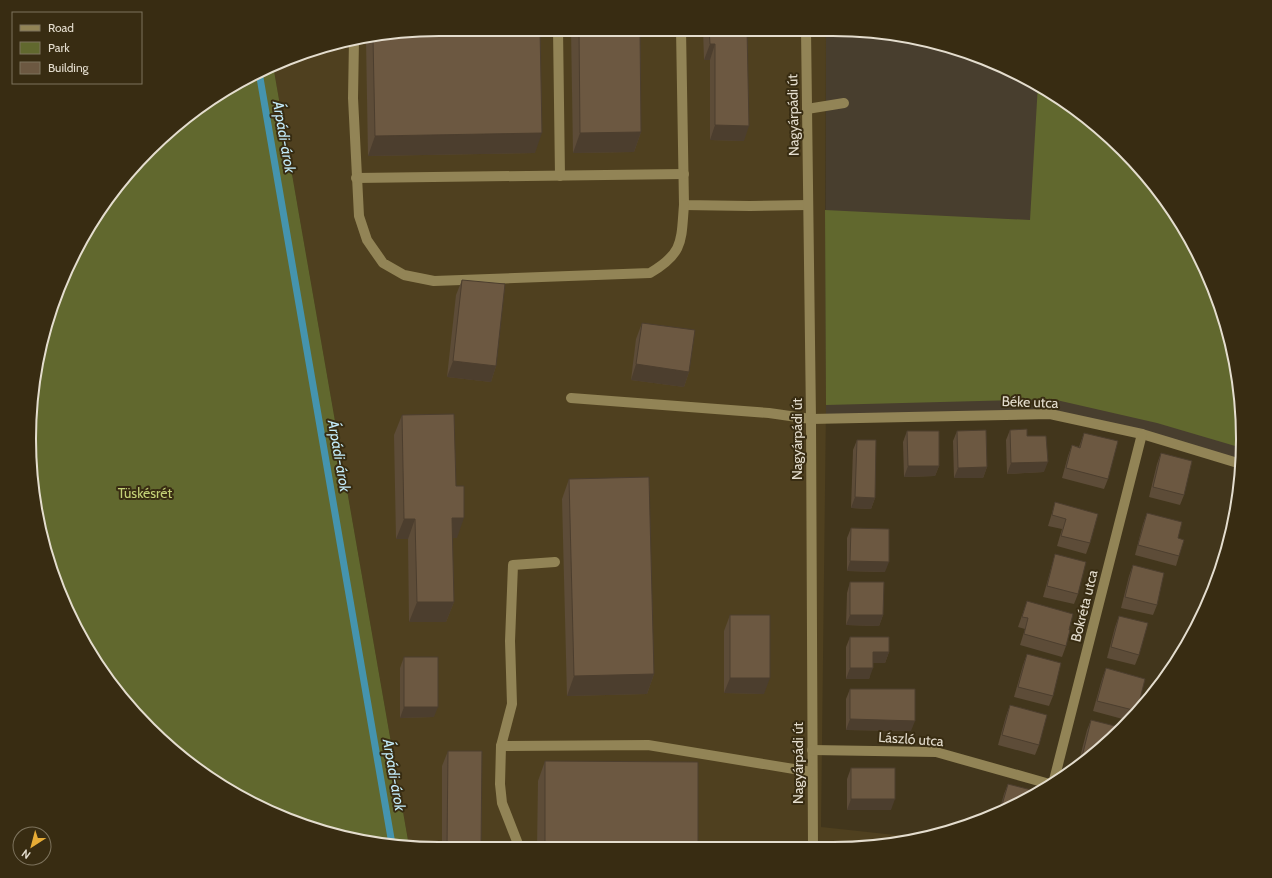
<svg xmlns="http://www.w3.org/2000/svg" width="1272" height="878" viewBox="0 0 1272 878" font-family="Cabin,sans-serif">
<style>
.commercial{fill:#483e2e}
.built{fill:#4f401f}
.green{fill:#61682e}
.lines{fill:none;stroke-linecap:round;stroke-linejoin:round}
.stream{stroke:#4594ae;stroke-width:7}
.minor{stroke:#928456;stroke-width:10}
.wall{fill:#5d4c38}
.shaded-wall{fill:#4c3e2e}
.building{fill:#6c5841;stroke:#4c3e2e}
.labels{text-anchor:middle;stroke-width:4;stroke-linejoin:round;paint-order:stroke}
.street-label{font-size:14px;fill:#e4ddce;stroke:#382c12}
.park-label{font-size:14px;fill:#c4d176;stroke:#382c12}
.water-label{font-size:15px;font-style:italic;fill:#c4ecfb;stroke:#382c12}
.rim{fill:none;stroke:#e4ddce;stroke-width:2}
</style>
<rect width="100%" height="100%" fill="#42361c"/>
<path class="commercial" d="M826 29 913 37 965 51 1038 84 1123 149 1174 211 1212 282 1235 359 1243 439 1241 463 1050 412 825 416Z"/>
<path class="built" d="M439 29H826L825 210 826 405 821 827 923 838 913 841 833 849H439L409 846 273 65 282 60 333 43Z"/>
<g class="green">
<path d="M273 65 409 846 359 841 282 818 211 780 149 729 98 667 71 621 37 519 29 439 32 386 60 282 84 234 131 169 211 98Z"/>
<path d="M1038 84 1123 149 1174 211 1212 282 1235 359 1243 439 1242 448 1157 423 1052 399 826 405 825 210 1030 220Z"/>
</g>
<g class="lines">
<path class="stream" d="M259 72 392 844"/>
<g class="minor">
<path d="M558 29 560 176"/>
<path d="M681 29 684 205 750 206 808 205"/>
<path d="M806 29 811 419 813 849"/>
<path d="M354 40 353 98 359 216 367 240 383 263 404 275 434 281 650 273C684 253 681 241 684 205"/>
<path d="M807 109 844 103"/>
<path d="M356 178 684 174"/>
<path d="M571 398 769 413 811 419 1050 414 1142 434 1241 464"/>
<path d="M501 746 512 704 510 641 513 565 555 562"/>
<path d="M812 750 936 752 1053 785"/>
<path d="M1053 784 1142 434"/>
<path d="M520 849 502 803 500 784 501 746 648 745 812 772"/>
</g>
</g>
<g class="wall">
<path d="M439 29 535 153 368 156 366 39Z"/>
<path d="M571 29H640L641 132 634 152 573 153Z"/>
<path d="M703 29H747L744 141 710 140V60H704Z"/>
<path d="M462 280 496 366 491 382 447 377 456 295Z"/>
<path d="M642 323 689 372 684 387 631 380 636 339Z"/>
<path d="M402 415 457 538H452L454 602 446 622H409L408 539H396L394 435Z"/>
<path d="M1010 430 1027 436 1044 472 1007 474 1006 440Z"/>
<path d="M907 431 939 466 935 476 904 477 903 442Z"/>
<path d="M957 431 987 467 983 478H954L953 441Z"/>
<path d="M1084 433 1108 479 1104 489 1062 478 1068 456 1072 445 1079 447Z"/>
<path d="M857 440 875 498 871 509 851 508 853 450Z"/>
<path d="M1161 453 1184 495 1180 505 1149 497 1157 464Z"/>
<path d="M569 479 654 674 647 694 567 696 562 499Z"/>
<path d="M1055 502 1090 543 1086 554 1057 546 1062 529 1048 526 1052 513Z"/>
<path d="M1147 513 1178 538 1179 556 1176 566 1135 555 1143 524Z"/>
<path d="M851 528 885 572 847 571V538Z"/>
<path d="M1055 554 1078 594 1074 604 1043 597 1052 565Z"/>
<path d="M1133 565 1157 605 1153 615 1121 608 1129 576Z"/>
<path d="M850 582 883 615 879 626 846 625 847 593Z"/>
<path d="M1027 601 1069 630 1066 646 1062 657 1020 645 1025 629 1018 627Z"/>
<path d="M730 615 764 694 724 693V631Z"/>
<path d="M1119 616 1139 655 1135 665 1107 658 1115 627Z"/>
<path d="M850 637 889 652 885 663H873L869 679H846V647Z"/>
<path d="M1027 654 1053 696 1049 706 1014 697 1023 665Z"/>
<path d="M404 657 434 717 400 718V668Z"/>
<path d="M1106 668 1145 679 1136 712 1130 721 1093 711 1102 679Z"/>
<path d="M850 689 911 731 846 730V699Z"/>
<path d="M1010 705 1039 745 1035 755 998 745 1006 716Z"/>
<path d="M1091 720 1123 729 1078 765 1087 730Z"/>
<path d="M448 751 481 849H442V766Z"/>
<path d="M545 761 698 849H537L538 781Z"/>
<path d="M851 768 891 810H847V779Z"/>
<path d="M1008 784 1015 807 999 812 1004 794Z"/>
</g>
<g class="shaded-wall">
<path d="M710 44H715L710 60H704Z"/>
<path d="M715 125 749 126 744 141 710 140Z"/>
<path d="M641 132 634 152 573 153 580 133Z"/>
<path d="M542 133 535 153 368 156 375 136Z"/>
<path d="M453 361 496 366 491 382 447 377Z"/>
<path d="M636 364 689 372 684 387 631 380Z"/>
<path d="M1048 462 1044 472 1007 474 1011 463Z"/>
<path d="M908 466H939L935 476 904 477Z"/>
<path d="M987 467 983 478H954L958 468Z"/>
<path d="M855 497 875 498 871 509 851 508Z"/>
<path d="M452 518H464L457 538H445Z"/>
<path d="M404 519H415L408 539H396Z"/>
<path d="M850 561 889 562 885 572 847 571Z"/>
<path d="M417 602H454L446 622H409Z"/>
<path d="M850 615H883L879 626 846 625Z"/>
<path d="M873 652H889L885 663H869Z"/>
<path d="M850 668H873L869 679H846Z"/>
<path d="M654 674 647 694 567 696 574 676Z"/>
<path d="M730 678H770L764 694 724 693Z"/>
<path d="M404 707H438L434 717 400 718Z"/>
<path d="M850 719 915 721 911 731 846 730Z"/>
<path d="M851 799H895L891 810H847Z"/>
</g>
<g class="building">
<path d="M439 29H540L542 133 375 136 373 38Z"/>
<path d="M579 29H640L641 132 580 133Z"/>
<path d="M709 29H747L749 126 715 125V44H710Z"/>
<path d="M462 280 505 284 496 366 453 361Z"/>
<path d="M642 323 695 330 689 372 636 364Z"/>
<path d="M454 414 456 486H464V518H452L454 602H417L415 519H404L402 415Z"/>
<path d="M1027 429V436H1046L1048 462 1011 463 1010 430Z"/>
<path d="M986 430 987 467 958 468 957 431Z"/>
<path d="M907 431H939V466H908Z"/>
<path d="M1084 433 1118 441 1108 479 1066 468 1072 445 1080 448Z"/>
<path d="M857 440H876L875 498 855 497Z"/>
<path d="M1161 453 1192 461 1184 495 1153 487Z"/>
<path d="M649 477 654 674 574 676 569 479Z"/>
<path d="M1055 502 1098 514 1090 543 1061 536 1066 519 1052 515Z"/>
<path d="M1147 513 1182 522 1178 538 1184 540 1179 556 1138 545Z"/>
<path d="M851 528 889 529V562L850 561Z"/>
<path d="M1055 554 1086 562 1078 594 1047 586Z"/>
<path d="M1133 565 1164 573 1157 605 1125 597Z"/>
<path d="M850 582H884L883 615H850Z"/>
<path d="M1027 601 1073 614 1069 630H1070L1066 646 1024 634 1028 618 1022 617Z"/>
<rect x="730" y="615" width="40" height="63"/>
<path d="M1119 616 1148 623 1139 655 1111 647Z"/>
<path d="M850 637H889V652H873V668H850Z"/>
<path d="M1027 654 1061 663 1053 696 1018 687Z"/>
<rect x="404" y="657" width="34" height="50"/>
<path d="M1106 668 1145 679 1137 711 1097 701Z"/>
<path d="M850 689H915V721L850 719Z"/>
<path d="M1010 705 1047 715 1039 745 1002 735Z"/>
<path d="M1091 720 1123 728 1087 758 1082 757Z"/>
<path d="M448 751H482L481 849H447Z"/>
<path d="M545 761 698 762V849H545Z"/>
<rect x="851" y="768" width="44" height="31"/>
<path d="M1008 784 1039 792 1015 807 1000 812Z"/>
</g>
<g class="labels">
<g class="street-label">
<text transform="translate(793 115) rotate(-91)" y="5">Nagyárpádi út</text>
<text transform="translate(1030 402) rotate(2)" y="5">Béke utca</text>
<text transform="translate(797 439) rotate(-90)" y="5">Nagyárpádi út</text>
<text transform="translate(1084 606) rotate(-76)" y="5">Bokréta utca</text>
<text transform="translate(911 739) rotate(4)" y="5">László utca</text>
<text transform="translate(798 763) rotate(-90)" y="5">Nagyárpádi út</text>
</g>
<g class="park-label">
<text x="145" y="498">Tüskésrét</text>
</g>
<g class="water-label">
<text transform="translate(284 137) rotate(80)" y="5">Árpádi-árok</text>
<text transform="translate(339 456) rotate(80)" y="5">Árpádi-árok</text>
<text transform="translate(394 775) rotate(80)" y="5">Árpádi-árok</text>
</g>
</g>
<path d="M0 0H1272V878H0ZM439 36H833A403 403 0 0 1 1236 439V439A403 403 0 0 1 833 842H439A403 403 0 0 1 36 439V439A403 403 0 0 1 439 36Z" fill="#382c12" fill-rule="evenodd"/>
<path class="rim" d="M439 36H833A403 403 0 0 1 1236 439V439A403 403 0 0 1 833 842H439A403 403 0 0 1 36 439V439A403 403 0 0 1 439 36Z"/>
<rect x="12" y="12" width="130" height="72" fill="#382c12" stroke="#7d735d"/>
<rect x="20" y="25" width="20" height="6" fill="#928456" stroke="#7d735d"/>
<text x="48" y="32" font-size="12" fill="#e4ddce">Road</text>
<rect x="20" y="42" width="20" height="12" fill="#61682e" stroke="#7d735d"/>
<text x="48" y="52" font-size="12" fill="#e4ddce">Park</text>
<rect x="20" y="62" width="20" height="12" fill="#6c5841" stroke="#7d735d"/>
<text x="48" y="72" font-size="12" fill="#e4ddce">Building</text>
<g transform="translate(32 846) rotate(216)"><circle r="19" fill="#382c12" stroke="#7d735d"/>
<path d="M0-3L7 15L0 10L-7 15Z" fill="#e7ac36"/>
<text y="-6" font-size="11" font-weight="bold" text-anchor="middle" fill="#e4ddce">N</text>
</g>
</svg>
